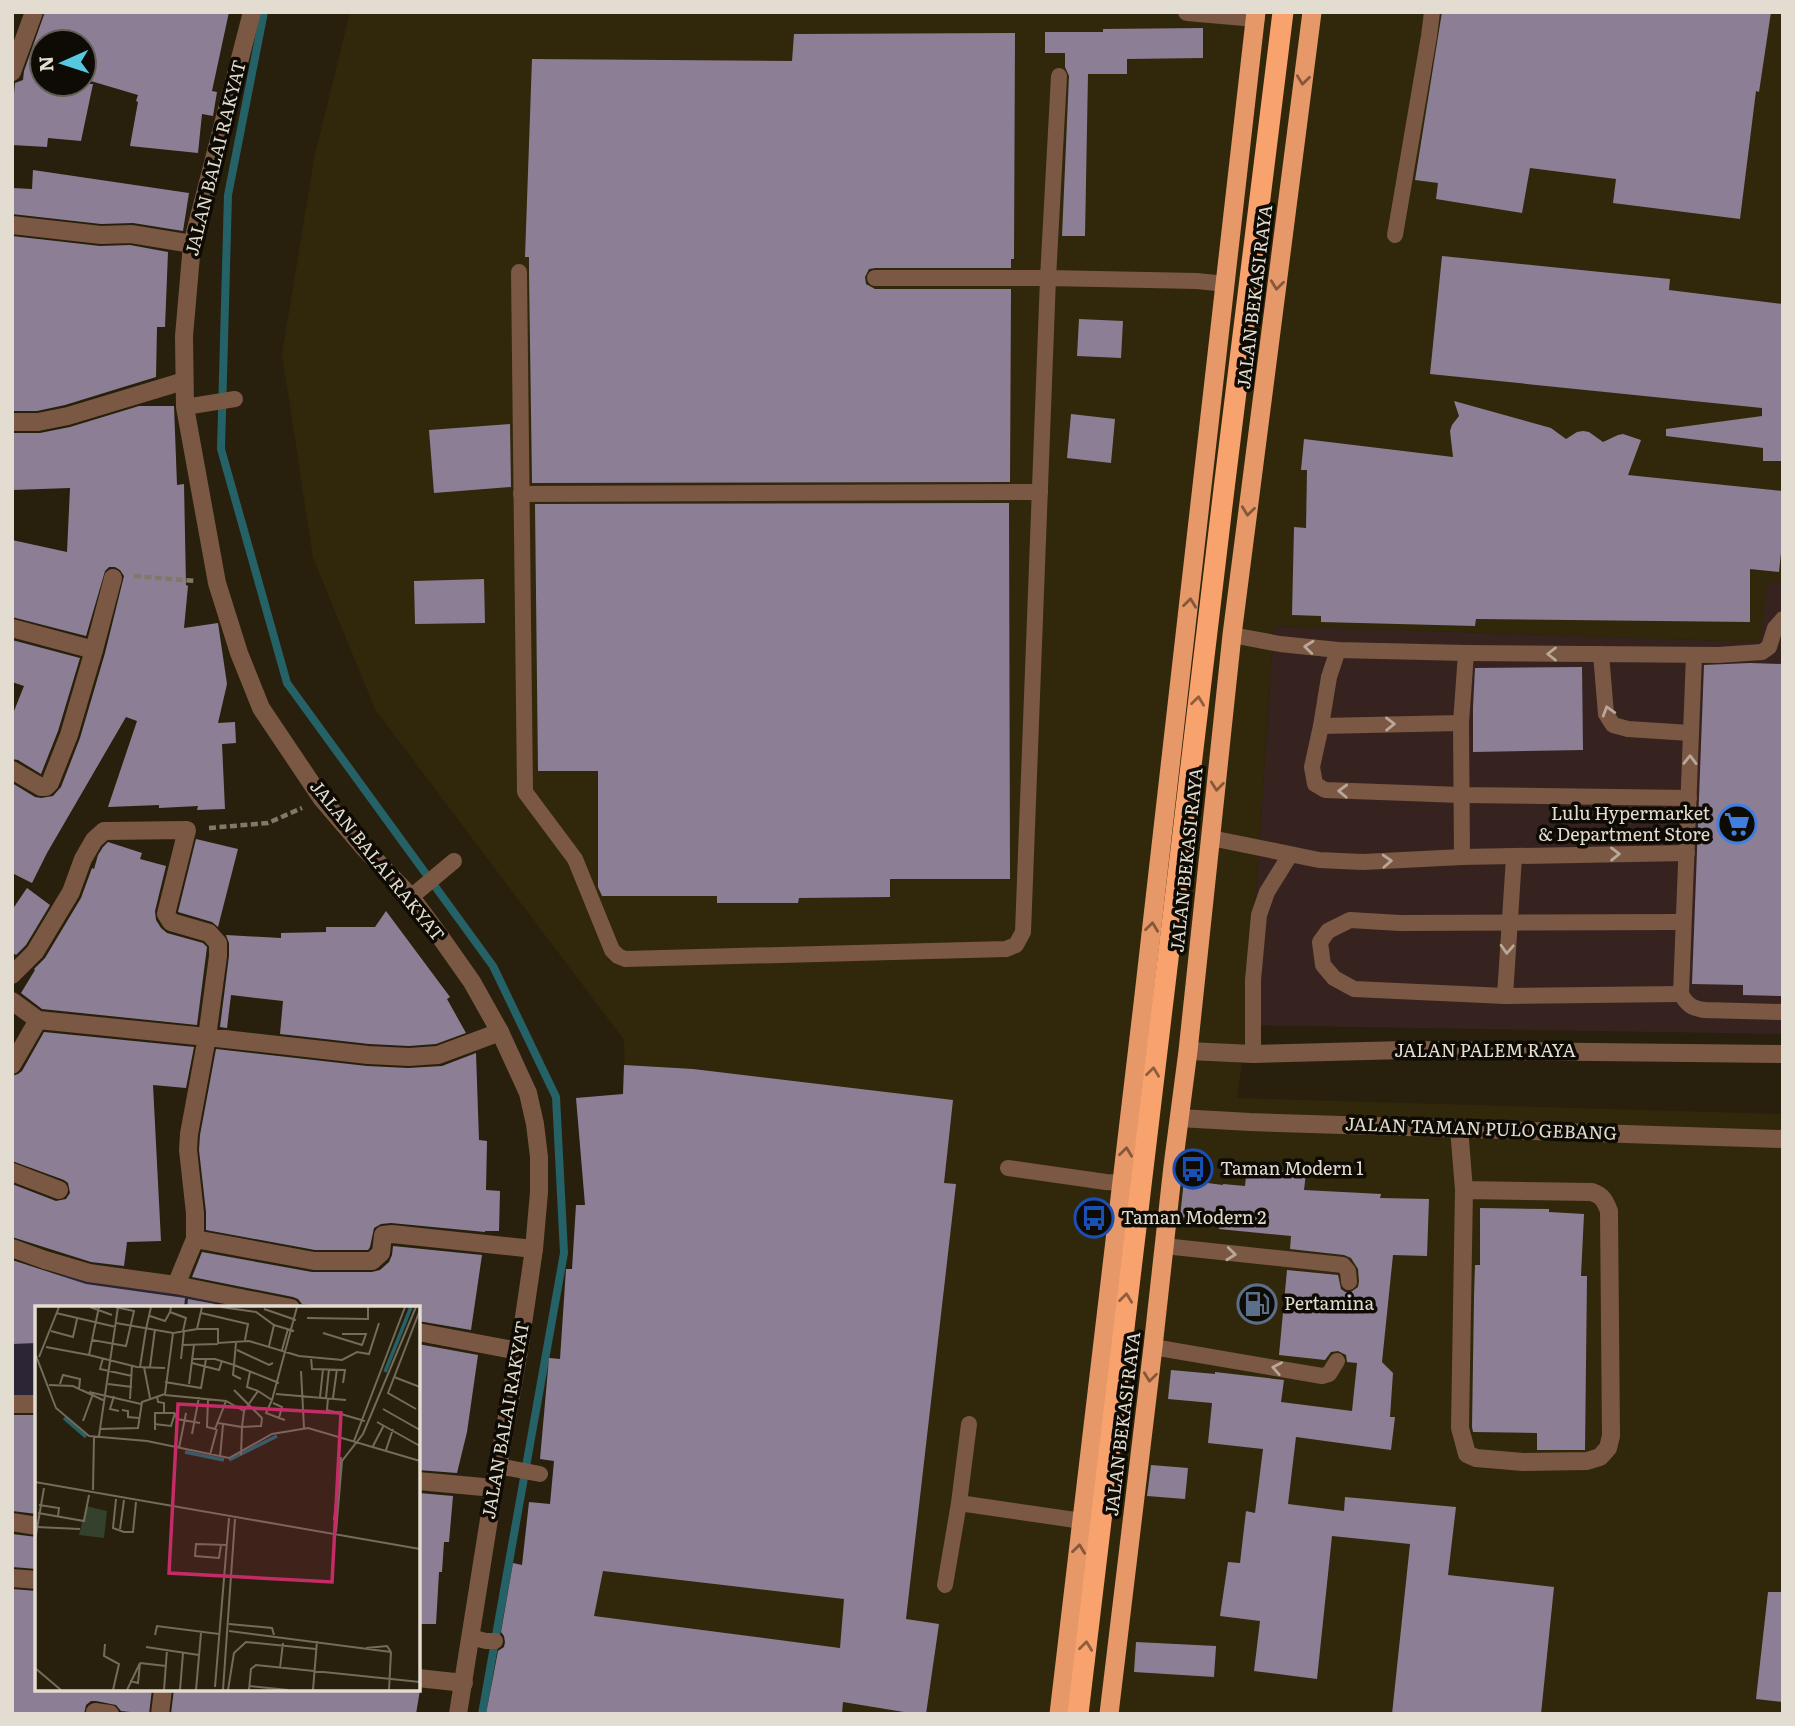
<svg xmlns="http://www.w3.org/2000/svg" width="1795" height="1726" viewBox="0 0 1795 1726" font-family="Literata,serif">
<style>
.commercial{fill:#36231f}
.built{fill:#31270b}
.education{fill:#2c2535}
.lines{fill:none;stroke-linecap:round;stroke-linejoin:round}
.stream{stroke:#256268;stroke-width:8}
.building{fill:#8c7f95;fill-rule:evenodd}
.path{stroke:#807969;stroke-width:4.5;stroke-dasharray:7 3.5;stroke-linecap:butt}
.service{stroke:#7a5844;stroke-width:16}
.minor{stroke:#7a5844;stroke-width:18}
.tertiary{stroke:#7a5844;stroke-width:18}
.trunk{stroke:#e69868;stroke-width:19}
.motorway{stroke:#f8a26e;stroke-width:21}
.oneway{stroke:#85583b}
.oneway2{stroke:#b9a899}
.oneway3{stroke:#8f5e3e}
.labels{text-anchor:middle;stroke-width:7;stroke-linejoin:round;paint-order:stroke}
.street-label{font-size:18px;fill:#e3ddd1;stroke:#0e0a04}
.poi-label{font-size:18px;fill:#e3ddd1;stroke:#0e0a04;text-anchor:start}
.inset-river{fill:none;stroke:#256268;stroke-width:3.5}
.inset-road{fill:none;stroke:#736c5b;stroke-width:2}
.view{fill:#c52c67;fill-opacity:0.15;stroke:#c52c67;stroke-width:3.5}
.inset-edge{fill:none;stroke:#e3ddd1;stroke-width:3.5}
</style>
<rect width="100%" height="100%" fill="#28200c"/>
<path class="commercial" d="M1783 581V1034L1247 1025 1274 626 1759 642 1767 582Z"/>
<path class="built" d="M350 12H1783V581L1767 583 1760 642 1274 626 1247 1025 1237 1098 1783 1114V1714H574L627 1177 624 1040 375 709 313 558 282 354 315 154Z"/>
<path class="education" d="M19 1269 217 1298 216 1308H37V1397L12 1398V1361Z"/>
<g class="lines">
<path class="stream" d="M264 12 228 195 221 449 287 683 493 966 556 1097 564 1253 482 1714"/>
</g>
<g class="building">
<path d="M45 12H229L212 91 217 92 213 116 202 114 198 153 130 146 138 102 136 101 138 95 84 79V42H42V84H93L81 141 48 138 47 147 12 145V115L15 83 23 80 24 71Z"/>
<path d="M1442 12H1771L1759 92 1756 91 1740 219 1613 203 1616 179 1530 168 1522 213 1436 199 1438 183 1415 180Z"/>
<path d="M1203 28V58L1127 59V74H1088L1085 236H1062L1069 76 1065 67V53H1045V32H1103V29Z"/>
<path d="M1015 33 1014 259H1011V268H875L869 269 865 277 866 284 875 289H1011L1010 482 532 483 529 272V257H525L532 59 792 61 794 34Z"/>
<path d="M33 170 189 193 183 231 133 223 101 224 12 214 13 188 32 189Z"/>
<path d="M12 236 100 246 130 245 168 252 165 327H157L156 377 65 405 37 411H12Z"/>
<path d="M1442 256 1670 279 1669 290 1783 304V461H1763V448L1666 436V429L1762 416V408L1430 374Z"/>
<path d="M1079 319 1123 321 1121 358 1077 356Z"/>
<path d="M1454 401 1551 428 1566 439 1577 432 1583 431 1589 432 1603 442 1618 435 1623 434 1641 440 1628 475 1783 491V533L1779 572 1750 569V622L1476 619 1475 626 1321 622V616L1292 615 1294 527 1306 528 1307 470H1301L1304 439 1453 457 1450 431 1452 425 1459 416Z"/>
<path d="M139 406H174L177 485 184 484 186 585 188 586 184 628 218 623 227 684 218 723 235 722 236 743 222 744 225 809 197 810 198 806 159 808V805L108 807 137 721 126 717 47 853 32 883 12 873V783L35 797 41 798 53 796 61 787 80 738 105 653 124 576 120 570 115 567H109L105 571 86 636 12 617V540L67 552 70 488 12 490V433H40L70 427Z"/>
<path d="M1071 414 1115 419 1111 463 1067 458Z"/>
<path d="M510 424 511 487 434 493 429 430Z"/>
<path d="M1009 503 1010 879H890V897L799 898 798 903H717V896H602L598 887V771H538L535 504Z"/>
<path d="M484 579 485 623 415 624 414 581Z"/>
<path d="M12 640 80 658 58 731 41 774 18 760 12 759V716L24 686 12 682Z"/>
<path d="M1750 663 1783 664V996L1743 995V985L1692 984 1704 665Z"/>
<path d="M1582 667 1583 750 1473 752V708L1475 668Z"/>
<path d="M196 839 238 849 218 927 212 922 178 912Z"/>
<path d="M108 842 142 853 140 859 166 866 155 911 156 920 161 928 167 933 203 943 207 947 197 1025 42 1009 21 993 35 970 34 969 45 958 81 898 92 868 94 869 98 855 103 847Z"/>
<path d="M27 888 50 905 26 945 16 955 12 952V910Z"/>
<path d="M386 911 450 997 447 999 466 1033 436 1044 409 1046 369 1044 280 1034 283 1001 231 995 227 1028 220 1027 229 956V943L226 935 281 938V933L326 932V927H375Z"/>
<path d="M44 1032 194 1047 186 1088 153 1085 161 1241 127 1242 124 1266 91 1262 12 1237V1184L56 1201 66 1199 70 1193 68 1183 64 1180 12 1161V1076L18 1074 22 1071Z"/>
<path d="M216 1049 367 1066 408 1068 442 1066 476 1053 479 1140 487 1141 486 1190 500 1191 499 1231H485V1232L391 1223 381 1224 374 1228 370 1247 368 1250H315L206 1230V1212L199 1150 200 1135Z"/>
<path d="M624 1065 693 1069 953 1100 944 1183 956 1184 906 1619 939 1624 926 1714H916L843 1702 842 1714H486L498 1651 504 1647 505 1642 504 1636 501 1632 513 1563 522 1565 529 1502 550 1504 554 1461 540 1459 549 1358 560 1359 566 1269H572L576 1205H585L576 1098 623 1094ZM603 1571 844 1599 840 1648 594 1616Z"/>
<path d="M1247 1167 1306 1173 1304 1190 1381 1194 1380 1198 1429 1199 1427 1256 1393 1255 1382 1362 1393 1373 1390 1417H1395L1391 1450 1296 1437 1288 1504 1344 1511 1345 1497 1456 1507 1448 1575 1554 1587 1541 1714H1392L1410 1544 1332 1536 1317 1679 1254 1671 1260 1621 1220 1616 1228 1562 1240 1563 1246 1511 1255 1513 1263 1449 1208 1443 1212 1403 1168 1399 1171 1370 1215 1374V1372L1284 1380 1281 1402 1352 1411 1357 1363 1347 1362 1346 1355 1338 1351 1331 1352 1325 1360 1279 1355 1287 1270 1338 1275 1341 1289 1345 1292H1351L1358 1287 1359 1281 1358 1269 1351 1258 1344 1255 1290 1249 1291 1236 1219 1229 1220 1222 1180 1217 1184 1180 1223 1185V1184L1245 1186Z"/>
<path d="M1480 1208 1549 1209V1212L1584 1214 1581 1276H1587L1585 1450H1537V1433L1473 1432 1472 1427 1474 1297 1475 1265H1480Z"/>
<path d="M393 1246 482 1255 471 1330 418 1321V1308L310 1305 302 1304 298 1299 293 1297 192 1277 202 1252 312 1272H372L380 1270 389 1262 392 1255Z"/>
<path d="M12 1260 86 1284 185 1298 184 1308H37V1343L12 1344Z"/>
<path d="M188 1299 215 1304 214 1308H187Z"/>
<path d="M418 1344 478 1355 467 1432 457 1473 418 1470Z"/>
<path d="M12 1415H37V1514L12 1511Z"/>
<path d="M1151 1465 1188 1468 1185 1499 1147 1496Z"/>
<path d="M419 1493 453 1496 449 1542H444L442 1572H439L436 1624H418Z"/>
<path d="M12 1534 37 1537V1569L12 1567Z"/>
<path d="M12 1589 37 1591V1689H152L149 1714 121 1711 116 1705 96 1701H91L86 1705 84 1714H12Z"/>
<path d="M1768 1592H1783V1702L1756 1699Z"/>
<path d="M1136 1642 1216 1646 1214 1677 1134 1672Z"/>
<path d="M174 1689H417L420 1690 416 1714H171Z"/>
</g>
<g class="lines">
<g class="path">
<path d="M134 576 195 581"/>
<path d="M209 828 268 823 302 808"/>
</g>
<g class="service">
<path d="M1395 235 1429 36 1432 12"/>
<path d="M519 272 525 792 575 859 612 950 618 956 625 959 1006 949 1016 945 1023 932 1048 278 1197 281 1226 284"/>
<path d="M875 278H1048L1059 76"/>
<path d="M185 407 235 399"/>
<path d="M521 494 1040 492"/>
<path d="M1232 635 1280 644 1338 650 1466 653 1718 655 1762 652 1769 647 1775 628 1783 619"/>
<path d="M1338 650 1329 677 1321 726 1312 767 1315 784 1325 790 1461 795 1689 798"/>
<path d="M1601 654 1606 714 1613 725 1628 729 1690 733"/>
<path d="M1694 655 1681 994C1687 1005 1692 1008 1704 1010L1783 1012"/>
<path d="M1321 726 1461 723"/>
<path d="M1211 838 1319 860 1363 862 1462 857 1687 853"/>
<path d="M1462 857 1461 723 1466 653"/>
<path d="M411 897 454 861"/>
<path d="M1681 994 1505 996 1354 989 1334 978 1323 965 1320 942 1328 931 1350 920 1400 923 1683 922"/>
<path d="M1505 996 1514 857"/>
<path d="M1253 1054V980L1259 915 1267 892 1290 855"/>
<path d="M1008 1168 1106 1182 1122 1183"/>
<path d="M1164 1246 1343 1265 1348 1271 1349 1282"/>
<path d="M1153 1347 1322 1376 1329 1374 1337 1361"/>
<path d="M498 1466 540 1474"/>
<path d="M959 1503 1082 1521"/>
<path d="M945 1585 959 1503 969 1424"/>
<path d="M470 1637 486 1641H495"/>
</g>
<g class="minor">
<path d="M12 72 34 12"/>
<path d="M12 225 101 235 131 234 192 244"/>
<path d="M12 422H38L68 416 184 381"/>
<path d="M12 628 94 650 113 578"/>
<path d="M12 770 41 787H46L50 783 69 735 94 650"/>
<path d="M12 975 35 952 71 892 83 859 94 840 104 831 187 830 166 914 171 922 209 933 218 943V956L207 1037 368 1055 409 1057 438 1055 500 1032"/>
<path d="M12 1001 38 1020"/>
<path d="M38 1020 207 1037 189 1134 188 1150 195 1213V1239L176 1285"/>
<path d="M1188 1051 1253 1054 1405 1050 1783 1054"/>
<path d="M12 1065 38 1020"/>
<path d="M1179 1118 1250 1122 1783 1139"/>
<path d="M1459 1128 1464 1190 1460 1428 1467 1454 1476 1458 1523 1462 1587 1461 1600 1457 1608 1448 1611 1436 1609 1211C1605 1201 1603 1196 1592 1192L1464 1190"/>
<path d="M12 1172 59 1190"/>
<path d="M195 1239 314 1261H372L381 1253 383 1235 392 1234 534 1249"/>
<path d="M12 1248 45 1260 89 1273 176 1285 240 1298 239 1308"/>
<path d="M240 1298 291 1308"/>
<path d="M418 1332 519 1351"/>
<path d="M12 1404H37"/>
<path d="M418 1481 494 1488"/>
<path d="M12 1522 37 1526"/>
<path d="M12 1578 37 1580"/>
<path d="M418 1678 464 1683"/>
<path d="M95 1714V1712L110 1714"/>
<path d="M160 1714 163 1689"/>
</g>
<g class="tertiary">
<path d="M252 12 192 244 184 336 185 407 217 583 239 653 261 708 322 799 363 847 411 897 434 928 472 982 500 1032 528 1093 535 1124 539 1157V1192L534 1249 519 1351 494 1488 458 1714"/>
<path d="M1187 12 1256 18"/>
</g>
<g class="trunk">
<path d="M1059 1714 1143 1004 1256 12"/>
<path d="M1109 1714 1153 1347 1173 1166 1188 1051 1232 635 1312 12"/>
</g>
<path class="motorway" d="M1078 1714 1224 489 1283 12"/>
</g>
<defs><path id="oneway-chevron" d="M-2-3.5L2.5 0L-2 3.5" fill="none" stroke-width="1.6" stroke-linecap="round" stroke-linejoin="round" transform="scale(1.75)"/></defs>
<g class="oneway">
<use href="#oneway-chevron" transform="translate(1303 80) rotate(97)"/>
<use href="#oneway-chevron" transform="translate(1277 285) rotate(97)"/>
<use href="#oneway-chevron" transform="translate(1248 511) rotate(97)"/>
<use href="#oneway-chevron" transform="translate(1190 603) rotate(-83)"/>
<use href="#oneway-chevron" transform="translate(1217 786) rotate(96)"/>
<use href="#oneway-chevron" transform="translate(1152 927) rotate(-83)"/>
<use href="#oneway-chevron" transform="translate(1126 1152) rotate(-83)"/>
<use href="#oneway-chevron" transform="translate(1150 1377) rotate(97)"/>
<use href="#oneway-chevron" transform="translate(1079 1549) rotate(-83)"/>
</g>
<g class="oneway2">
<use href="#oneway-chevron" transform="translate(1309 647) rotate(-174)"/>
<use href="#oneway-chevron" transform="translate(1552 654) rotate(-180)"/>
<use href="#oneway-chevron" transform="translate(1608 711) rotate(-107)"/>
<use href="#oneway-chevron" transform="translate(1390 724) rotate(-1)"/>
<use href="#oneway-chevron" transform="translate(1690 760) rotate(-89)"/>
<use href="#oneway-chevron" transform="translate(1343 791) rotate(-178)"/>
<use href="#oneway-chevron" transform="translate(1615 854) rotate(-1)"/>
<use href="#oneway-chevron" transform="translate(1387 861) rotate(-3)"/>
<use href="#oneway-chevron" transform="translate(1507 949) rotate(93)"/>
<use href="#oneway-chevron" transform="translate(1231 1254) rotate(6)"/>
<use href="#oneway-chevron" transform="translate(1277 1368) rotate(-169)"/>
</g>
<g class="oneway3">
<use href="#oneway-chevron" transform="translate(1198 701) rotate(-83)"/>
<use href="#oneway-chevron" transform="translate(1153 1072) rotate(-83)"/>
<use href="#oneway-chevron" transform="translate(1126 1298) rotate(-83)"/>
<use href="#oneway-chevron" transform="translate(1086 1646) rotate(-83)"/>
</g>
<defs>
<g id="supermarket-ring" transform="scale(2.0125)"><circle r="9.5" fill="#0e0a04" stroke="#3f7fe0" stroke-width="1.5"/><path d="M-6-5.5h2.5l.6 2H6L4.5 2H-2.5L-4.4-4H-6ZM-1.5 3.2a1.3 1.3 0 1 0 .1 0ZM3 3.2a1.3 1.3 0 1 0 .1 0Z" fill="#3f7fe0"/></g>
<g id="bus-ring" transform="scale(2.0125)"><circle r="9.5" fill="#0e0a04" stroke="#1a4fb4" stroke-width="1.5"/><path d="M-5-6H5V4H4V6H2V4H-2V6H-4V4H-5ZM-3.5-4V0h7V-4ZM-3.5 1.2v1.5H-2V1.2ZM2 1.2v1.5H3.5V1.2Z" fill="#1a4fb4"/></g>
<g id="fuel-ring" transform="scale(2.0125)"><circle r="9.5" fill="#0e0a04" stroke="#5c6f8a" stroke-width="1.5"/><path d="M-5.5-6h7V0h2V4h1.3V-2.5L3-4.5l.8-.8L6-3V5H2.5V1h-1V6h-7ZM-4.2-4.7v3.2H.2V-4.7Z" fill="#5c6f8a"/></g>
</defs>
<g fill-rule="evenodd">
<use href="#supermarket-ring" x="1737" y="824"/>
<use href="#bus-ring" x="1193" y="1169"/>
<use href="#bus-ring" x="1094" y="1218"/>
<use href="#fuel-ring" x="1257" y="1304"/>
</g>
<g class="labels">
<g class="street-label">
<text transform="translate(216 158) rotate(-76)" y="6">JALAN BALAI RAKYAT</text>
<text transform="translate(1255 297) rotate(-83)" y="6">JALAN BEKASI RAYA</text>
<text transform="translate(1187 860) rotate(-84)" y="6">JALAN BEKASI RAYA</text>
<text transform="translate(377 861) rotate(51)" y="6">JALAN BALAI RAKYAT</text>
<text x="1485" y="1057">JALAN PALEM RAYA</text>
<text transform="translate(1481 1129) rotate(2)" y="6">JALAN TAMAN PULO GEBANG</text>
<text transform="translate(506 1420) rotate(-80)" y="6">JALAN BALAI RAKYAT</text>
<text transform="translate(1123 1424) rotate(-83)" y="6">JALAN BEKASI RAYA</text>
</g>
<g class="poi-label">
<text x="1710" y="820" text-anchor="end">Lulu Hypermarket<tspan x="1710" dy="21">&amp; Department Store</tspan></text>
<text x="1220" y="1175">Taman Modern 1</text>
<text x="1121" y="1224">Taman Modern 2</text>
<text x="1284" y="1310">Pertamina</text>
</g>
</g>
<g transform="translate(35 1306)">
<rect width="385" height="385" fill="#28200c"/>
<path d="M51 200 72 205 69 232 44 229Z" fill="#33412d"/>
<path class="inset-river" d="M350 66 376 1M29 112 51 131M150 146 189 154M194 154 242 130"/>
<path class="inset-road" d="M55 1 77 9M64 1 57 34 91 40 99 5 80 1M136 1 135 6 151 12 148 25M186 1 221 6 239 19 259 25M229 3 261 14M21 7 81 21M166 7 213 18 210 34M115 10 130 15 135 6M272 12 333 13V1M81 17 138 27M111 23 116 1M162 23H183V37L214 35 264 50 307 54 322 46 334 48 344 17M16 25 38 31 42 13M288 27 327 39 331 28H307M57 34 54 49 102 61 130 62M201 37 199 59 244 77M147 39 183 38M234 40 239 19M11 41 54 49M202 44 234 59 238 57M247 44 253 23M0 47 21 102 54 130 112 135 194 152 237 128 273 122 385 155M4 51 24 1M276 51 277 63 310 64 308 77M68 52 65 63 97 70M146 53 149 25M158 53H180L199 59 198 69 206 73M157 57 184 64 187 55M105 61 111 23M109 61 115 92M115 61 120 23M266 65 269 122M215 66 212 81 223 85M359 71 385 81M130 76 166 82 171 53M25 78 28 69 45 73 44 84M73 78 97 81M154 78 159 39M14 79 38 80 70 95M199 84 227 112 226 120 207 121 206 149M54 86 106 98M241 88 311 94M130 89 191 95 209 105M79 90 75 103 84 105M122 90 123 96 129 97V106M285 91 288 63M291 92 294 63M293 92 292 104 330 115M298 92 302 63M95 93 97 59M173 93 172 121 180 123 191 95M237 94 262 1M237 94 231 107 244 112M238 97 247 101 244 112 250 114M348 103 385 124M381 103 353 87 385 4M87 104 93 105V111L104 112M140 107 142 113 165 117M48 115 58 88M342 116 385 140M183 117 207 121 209 105 223 85 237 94M119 118 136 120 140 107M65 123 83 1M120 124V107H140M157 128 164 91M64 130 65 123 103 122 107 96 130 88 138 27 162 23 167 1M319 135 370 1M338 140 349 119M144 142 151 107M351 144 358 123M175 149 182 123M185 151 188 119M0 176 385 243M58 184 59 130M81 193 78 222 89 226H98L101 196M4 199 24 202 23 210M3 207 49 215 54 189M299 214 306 151M1 221 45 223M85 223 89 194M301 226 307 155 328 128 381 1M0 234 9 182M186 239 184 252 160 250 161 238 192 239M194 318 237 322 239 329M194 325 356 346M120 329 122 320 184 328M70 338 69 350 84 358 78 384M111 341 164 349M331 342 352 340 356 346M105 357 131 360M0 362 26 384M245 362 248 337M95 375 103 377 105 357M214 380 253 384M180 381 194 212M92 384 105 357M129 384 132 344M145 384 148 347M161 384 166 327M188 384 200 213M193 384 199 347 211 336 281 343M214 384 216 363 221 359 385 376M278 384 282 335M354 384 356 346"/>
<path class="view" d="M143 98 306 107 297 276 134 267Z"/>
<rect width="385" height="385" class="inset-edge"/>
</g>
<rect width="1795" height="1726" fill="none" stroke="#e3ddd1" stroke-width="28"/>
<g transform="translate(63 63) rotate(267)"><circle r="33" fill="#0e0a04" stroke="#635e56" stroke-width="2"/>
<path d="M0-5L12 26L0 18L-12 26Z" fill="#56c9e0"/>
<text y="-10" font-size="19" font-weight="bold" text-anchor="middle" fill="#e3ddd1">N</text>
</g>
</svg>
